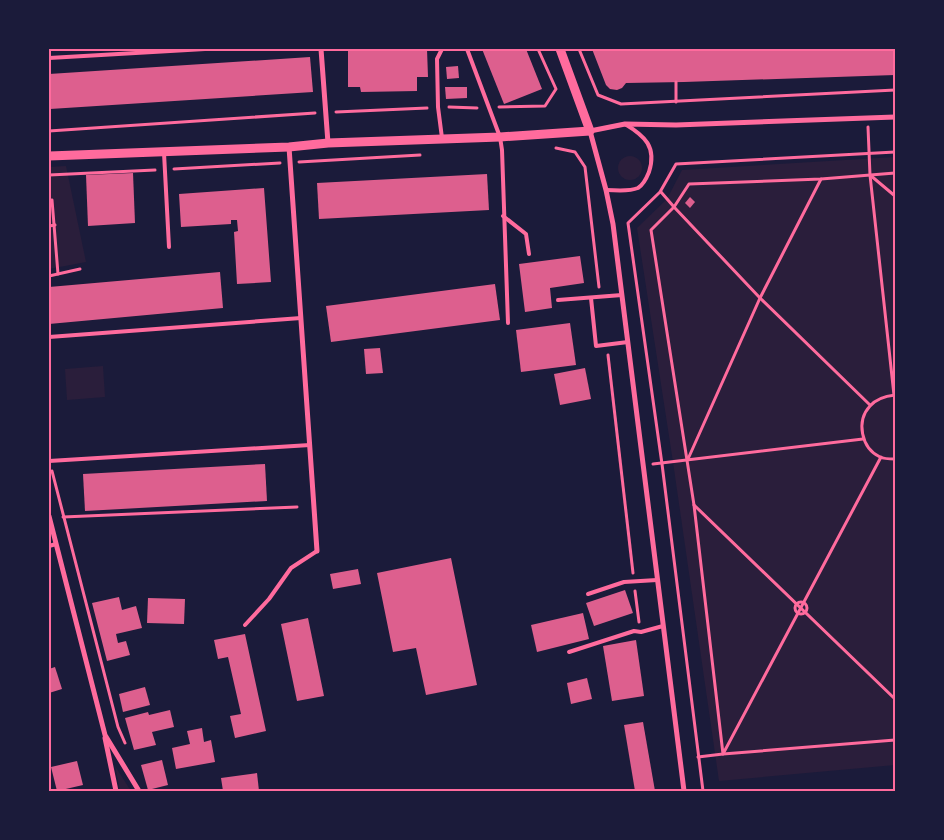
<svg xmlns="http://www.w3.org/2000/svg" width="944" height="840" viewBox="0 0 944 840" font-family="'DM Sans',sans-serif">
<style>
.green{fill:#2a1e3b}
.building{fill:#dd5f8e}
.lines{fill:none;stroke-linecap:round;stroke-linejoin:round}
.path{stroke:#ff6b9d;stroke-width:3}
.service{stroke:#ff6b9d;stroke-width:4}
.minor{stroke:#ff6b9d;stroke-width:5}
.tertiary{stroke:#ff6b9d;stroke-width:9}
.neatline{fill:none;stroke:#ff6b9d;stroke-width:2}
</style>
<rect width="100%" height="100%" fill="#1b1b3a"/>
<g class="green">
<circle cx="630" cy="168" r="12"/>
<path d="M895 157V765L719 781 673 462 637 228 667 199 682 170Z"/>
<path d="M66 166 86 262 49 269V167Z"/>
<path d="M103 366 105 397 67 400 65 369Z"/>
<path d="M115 766 131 791H120Z"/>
</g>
<g class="building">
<path d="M348 49H379V50L427 49 428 77H417V91L361 92 360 87H348Z"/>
<path d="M482 49H526L542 89 504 104Z"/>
<path d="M592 49H895V75L684 82 626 83 622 88 617 90 610 89 606 85Z"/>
<path d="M310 57 313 92 50 109 49 74Z"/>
<path d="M458 66 459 78 447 79 446 67Z"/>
<path d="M445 87H467V98L446 99Z"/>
<path d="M133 173 135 223 88 226 86 175Z"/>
<path d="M487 174 489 210 319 219 317 183Z"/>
<path d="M264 188 271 282 237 284 234 232 238 231 237 220H231V224L181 227 179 194Z"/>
<path d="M690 197 695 202 690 208 685 203Z"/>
<path d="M580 256 584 283 550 288 552 308 525 312 519 264Z"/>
<path d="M220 272 223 308 49 324V287Z"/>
<path d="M495 284 500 320 331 342 326 306Z"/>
<path d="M570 323 576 365 521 372 516 330Z"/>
<path d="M380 348 383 373 366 374 364 349Z"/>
<path d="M585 368 591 399 560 405 554 374Z"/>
<path d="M265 464 267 501 85 511 83 474Z"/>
<path d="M451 558 477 685 426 695 416 648 393 652 377 573Z"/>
<path d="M358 569 361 584 333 589 330 574Z"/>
<path d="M625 590 633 613 594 626 586 603Z"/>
<path d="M119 597 122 610 136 606 142 628 116 634 118 643 126 641 130 655 107 661 92 603Z"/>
<path d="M148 598 185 599 184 624 147 623Z"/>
<path d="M583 613 589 639 537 652 531 625Z"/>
<path d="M308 618 324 696 297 701 281 624Z"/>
<path d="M245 634 266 731 235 738 230 716 241 714 228 657 218 659 214 640Z"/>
<path d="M636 640 644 696 612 701 603 646Z"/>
<path d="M55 667 62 689 49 693V669Z"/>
<path d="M587 678 592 699 571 704 567 683Z"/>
<path d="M145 687 150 705 123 712 119 694Z"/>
<path d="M170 710 174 727 152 732 156 745 134 750 125 718 148 712 149 715Z"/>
<path d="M643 722 655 791H635L624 725Z"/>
<path d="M202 728 204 742 211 740 215 762 176 769 172 748 190 744 187 731Z"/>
<path d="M162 760 168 785 148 790 141 765Z"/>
<path d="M77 761 83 785 57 791 51 767Z"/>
<path d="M257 773 259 791H223L221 778Z"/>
</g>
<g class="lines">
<g class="path">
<path d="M579 49 598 95 621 104 895 90"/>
<path d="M676 82V102"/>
<path d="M449 107 477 108"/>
<path d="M499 107 545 106 556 89 538 49"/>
<path d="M336 112 427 108"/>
<path d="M868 127 870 175 894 395"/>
<path d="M49 131 315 113"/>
<path d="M556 148 575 152 585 167 599 287"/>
<path d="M299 162 420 155"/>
<path d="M174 169 280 163"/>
<path d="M49 175 155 170"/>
<path d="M870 175 895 196"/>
<path d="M661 192 674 207 651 230 694 505 723 754 895 740"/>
<path d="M49 201 52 200 58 274"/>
<path d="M49 226 55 225"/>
<path d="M49 276 80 269"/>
<path d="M608 355 633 573"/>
<path d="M895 395C886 396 876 399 870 406 856 421 861 448 880 457 884 459 890 459 895 459"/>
<path d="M870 405 760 298 674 207 689 184 821 179 895 173"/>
<path d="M688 459 760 298 821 179"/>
<path d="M653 464 863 439"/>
<path d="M52 471 118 727 125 743"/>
<path d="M694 505 895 699"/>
<path d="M63 517 297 507"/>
<path d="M635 591 639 622"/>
<circle cx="801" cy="608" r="6"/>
<path d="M698 757 723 754 881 457"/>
<path d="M703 791 662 464 628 223 660 192 676 164 895 152"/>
</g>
<g class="service">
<path d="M467 49 500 137 502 150 508 323"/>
<path d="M49 58 205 49"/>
<path d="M442 138 438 107 437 59 442 49"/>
<path d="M164 153 169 247"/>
<path d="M606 190C616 190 628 192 638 188 643 185 647 177 649 172 657 147 645 136 625 124"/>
<path d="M503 216 526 234 529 254"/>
<path d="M591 298 596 346 628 342"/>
<path d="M558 300 622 295"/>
<path d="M49 337 301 318"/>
<path d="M49 461 310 445"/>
<path d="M49 546 56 544"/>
<path d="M588 594 624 582 657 580"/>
<path d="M245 625 269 599 291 568 317 551"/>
<path d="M569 652 634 631 641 632 663 626"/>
</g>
<g class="minor">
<path d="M321 49 328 143"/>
<path d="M289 147 317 551"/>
<path d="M49 516 105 735 139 791"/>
<path d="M105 738 116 791"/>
<path d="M684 791 613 224 606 190 590 131 625 124 676 125 895 117"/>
</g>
<path class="tertiary" d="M49 156 289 147 328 143 500 137 590 131 560 49"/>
</g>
<rect width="944" height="840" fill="none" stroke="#1b1b3a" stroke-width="100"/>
<rect x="50" y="50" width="844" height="740" class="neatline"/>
</svg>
